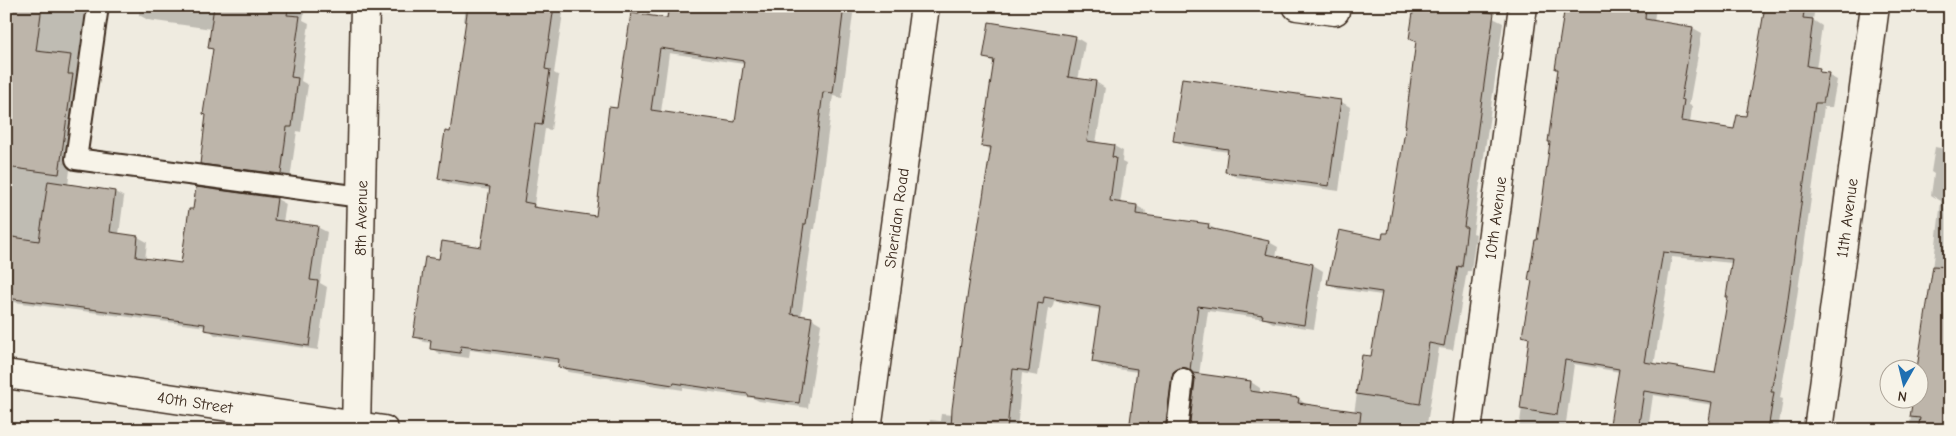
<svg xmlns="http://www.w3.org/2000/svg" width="1956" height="436" viewBox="0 0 1956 436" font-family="'Comic Neue',sans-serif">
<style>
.shadow{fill:#0003;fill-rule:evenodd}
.building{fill:#bdb5aa;stroke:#3b2a1e;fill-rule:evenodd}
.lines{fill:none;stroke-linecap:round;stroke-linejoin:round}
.service-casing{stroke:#3b2a1e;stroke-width:24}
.minor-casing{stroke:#3b2a1e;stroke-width:31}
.primary-casing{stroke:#3b2a1e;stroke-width:31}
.service{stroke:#f7f3e8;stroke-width:20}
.minor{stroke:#f7f3e8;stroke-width:28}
.primary{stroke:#f7f3e8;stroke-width:28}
.labels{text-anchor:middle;stroke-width:4;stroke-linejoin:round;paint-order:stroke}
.street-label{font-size:16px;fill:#3b2a1e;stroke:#f7f3e8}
</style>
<rect width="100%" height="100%" fill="#efebe0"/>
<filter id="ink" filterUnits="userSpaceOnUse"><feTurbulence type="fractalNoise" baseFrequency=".02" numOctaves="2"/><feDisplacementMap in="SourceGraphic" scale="10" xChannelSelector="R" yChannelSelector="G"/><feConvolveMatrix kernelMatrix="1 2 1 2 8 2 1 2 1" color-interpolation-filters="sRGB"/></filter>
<g filter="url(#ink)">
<g class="shadow">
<path d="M6 6H86L78 61 82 81 68 185 115 192 124 197 119 234 138 237 147 242 145 260 182 264 277 199 286 204 283 222 317 227 327 232 320 283 327 287 318 350 215 335 206 327 6 301Z"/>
<path d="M140 6H305L303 20 309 23 301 81 308 85 301 132 297 131 290 179 210 168 201 163 214 50 210 47 212 29 148 20 139 15Z"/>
<path d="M466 6H564L554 73 559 76 551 130 545 129 534 205 541 210 597 217 619 109 666 19 668 6H854L842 98 833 96 815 229H813L801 317 811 318 821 324 808 408 759 401 753 398 683 388V390L569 372 560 366V363L470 350 469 358 440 354 431 348 432 343 424 342 415 336 440 260 482 248 490 190 449 184 439 179 451 133 467 23 464 21ZM669 53 744 64 736 123 661 112Z"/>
<path d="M1566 6H1656L1654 22 1693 28 1702 33 1689 105 1692 106 1690 124 1735 130 1747 117 1767 6H1815L1813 20 1822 26 1816 69 1837 80 1832 107H1824L1794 318 1780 398 1783 399 1778 430H1709L1713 405 1653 395 1648 430H1610L1620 372 1574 364 1565 430H1519L1529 354 1530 339 1523 335 1538 242 1559 70 1557 69ZM1672 257 1732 263 1729 297 1716 375 1654 365Z"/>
<path d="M1489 16 1503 23 1473 233 1476 234 1471 271H1467L1453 350 1439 348 1426 430H1190L1196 380 1194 373H1189L1175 430H1130L1138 372 1103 367 1093 361 1101 310 1054 301 1052 309 1048 308 1038 376 1022 373 1017 430H929L930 420 940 421 941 414 953 415 992 151 983 145 994 63 985 57 1075 37 1085 43 1078 80 1096 82 1105 88 1096 143 1114 146 1123 151 1122 162 1126 164 1120 204 1137 206 1146 211 1145 217 1208 225 1218 231 1269 242 1278 247 1276 257 1313 265 1323 271 1314 329 1273 323 1266 319 1208 311 1199 375 1251 382 1260 388V393L1299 399 1308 406 1354 413 1363 356 1372 357 1382 295 1338 289 1328 283 1389 235 1408 125 1417 43 1410 39Z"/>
<path d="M1340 101 1350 107 1339 191 1236 177 1226 171 1229 152 1184 146 1175 140Z"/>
<path d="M1935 147 1950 150V430H1909L1914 398H1918L1941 201 1931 195 1934 174 1931 172Z"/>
</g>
<g class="building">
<path d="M6 6H42L36 51 71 55 68 74H73L59 174 6 167Z"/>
<path d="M214 6H260L288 10 287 15 300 16 291 77 298 78 292 127H287L281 174 200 164 206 115 203 114 213 49 208 48Z"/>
<path d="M468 6H554L545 69 550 70 542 125 535 124 524 202 534 204 533 207 596 216 609 107 617 108 631 13 667 18 669 6H844L833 93 823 92 806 224H804L791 314 812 317 799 403 748 396V394L674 383 673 385 558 367 559 359 461 346 460 353 430 349 431 340 413 337 425 257 439 259 442 241 481 247 490 187 438 179 445 131 450 132ZM660 48 744 61 735 122 651 110Z"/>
<path d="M1414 6H1443L1494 13 1464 227H1467L1462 267 1458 266 1444 346 1429 343 1420 404 1356 394 1362 355 1371 356 1382 292 1327 284 1339 230 1382 239 1383 233H1388L1406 125H1405L1416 41 1409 39Z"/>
<path d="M1565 6H1646L1645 19 1693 27 1681 99 1684 100 1681 121 1734 129 1737 115 1746 116 1765 6H1805L1803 18 1813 19 1807 66 1820 68 1819 72 1829 73 1823 103H1815L1786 313 1771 392H1774L1768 430H1730L1708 427 1712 402 1644 391 1638 430H1609L1619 369 1565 360 1557 415 1520 409 1529 338 1522 336 1532 281 1528 280 1535 240H1537L1550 142H1548L1558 69H1555ZM1663 252 1732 259 1726 297H1728L1715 373 1644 362Z"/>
<path d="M989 22 1076 36 1068 77 1096 81 1087 141 1114 145 1112 157 1116 158 1110 201 1137 205 1136 214 1209 224 1208 228 1269 241 1266 254 1313 264 1304 325 1262 318 1263 315 1198 306 1190 370 1179 368 1173 372 1165 430H1129L1137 369 1092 362 1100 307 1044 297 1043 304 1038 303 1029 371 1013 369 1007 430H951L952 409 968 291 991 147 981 146 994 60 983 58Z"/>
<path d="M1182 78 1341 100 1329 186 1225 172 1228 149 1173 141Z"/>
<path d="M48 181 115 191 110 232 138 236 136 257 181 263 189 209H193L196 187 277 198 274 220 318 226 310 280 318 281 309 346 204 330 205 324 6 298V236L39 241Z"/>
<path d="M1933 266 1950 267V430H1918L1920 418 1910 417 1913 398H1918L1917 368Z"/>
<path d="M1193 373 1251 381 1250 391 1299 398 1298 403 1361 412 1359 430H1189L1195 380Z"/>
</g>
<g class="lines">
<g class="service-casing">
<g id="service">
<path d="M98 6 76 159 361 197"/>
<path d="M1177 430 1183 379"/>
</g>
</g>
<g class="minor-casing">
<g id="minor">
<path d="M1297 6 1335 11"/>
<path id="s1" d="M6 374 384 430"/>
<path id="s2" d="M356 430 365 6"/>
<path id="s3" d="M1467 430 1523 6"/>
<path id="s4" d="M1818 430 1875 6"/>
</g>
</g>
<g class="primary-casing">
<g id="primary">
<path id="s5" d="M867 430 925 6"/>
</g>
</g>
<use href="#service" class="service"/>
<use href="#minor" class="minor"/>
<use href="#primary" class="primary"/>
</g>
</g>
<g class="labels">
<g class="street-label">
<text dy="6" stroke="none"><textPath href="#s2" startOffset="212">8th Avenue</textPath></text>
<text dy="6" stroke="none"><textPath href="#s5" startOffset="214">Sheridan Road</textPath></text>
<text dy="6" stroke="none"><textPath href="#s3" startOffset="214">10th Avenue</textPath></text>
<text dy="6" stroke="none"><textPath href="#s4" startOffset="214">11th Avenue</textPath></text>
<text dy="6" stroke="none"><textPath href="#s1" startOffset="191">40th Street</textPath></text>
</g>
</g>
<rect width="1956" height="436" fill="none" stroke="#f7f3e8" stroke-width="25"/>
<rect x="12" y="12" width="1931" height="411" fill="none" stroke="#3b2a1e" stroke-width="2" filter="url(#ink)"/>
<g transform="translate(1904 384) rotate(188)"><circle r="24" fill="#f7f3e8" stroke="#aca397"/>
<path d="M0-4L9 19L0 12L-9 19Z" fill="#1f6fb2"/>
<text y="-8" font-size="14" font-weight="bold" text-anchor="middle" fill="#3b2a1e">N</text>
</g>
</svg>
